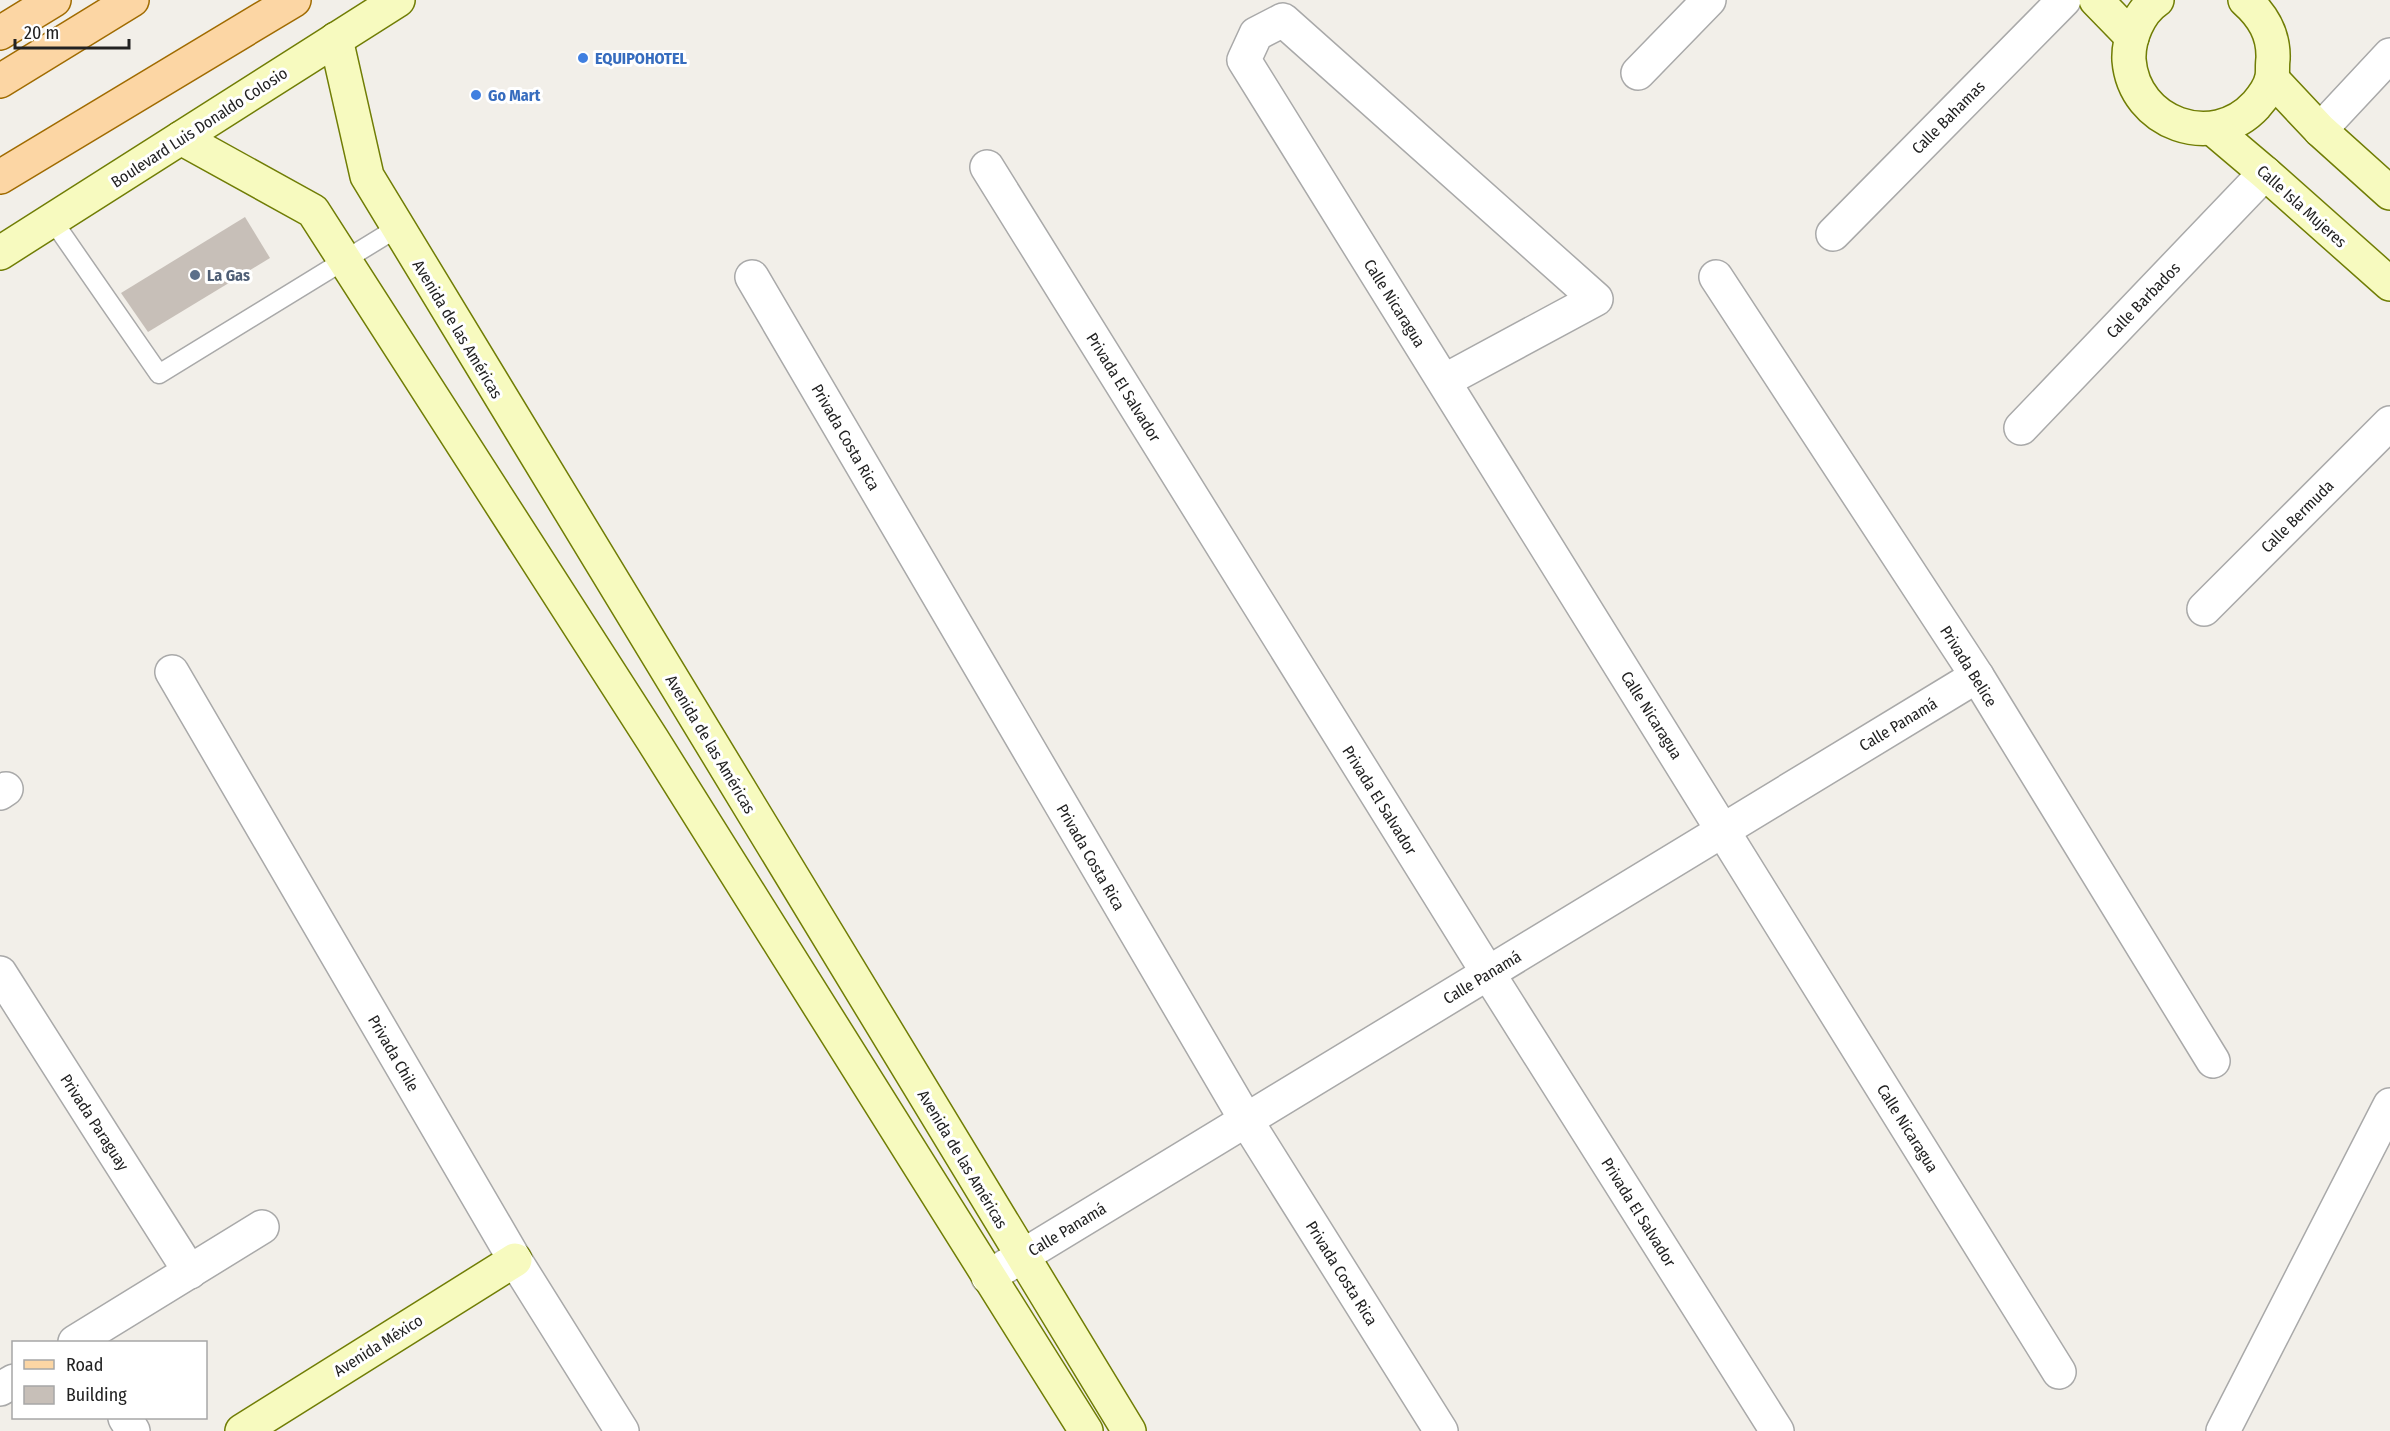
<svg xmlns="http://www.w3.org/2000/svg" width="2390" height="1431" viewBox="0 0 2390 1431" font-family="'Fira Sans Condensed',sans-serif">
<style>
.building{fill:#c7bfb8}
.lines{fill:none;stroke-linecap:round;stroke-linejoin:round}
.lane-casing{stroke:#a9a9a9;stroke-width:21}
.street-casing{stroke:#a9a9a9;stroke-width:36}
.secondary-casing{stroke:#707d05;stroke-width:36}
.primary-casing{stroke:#a06b00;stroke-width:36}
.lane{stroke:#fff;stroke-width:18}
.street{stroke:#fff;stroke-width:33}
.secondary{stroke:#f7fabf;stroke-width:33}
.primary{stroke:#fcd6a4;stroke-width:33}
.shop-dot{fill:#3f7fe0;stroke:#fff;stroke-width:2}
.service-dot{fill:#5c6f8a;stroke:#fff;stroke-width:2}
.labels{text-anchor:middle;stroke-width:6;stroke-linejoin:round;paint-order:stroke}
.shop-label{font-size:16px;font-weight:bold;fill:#366cbe;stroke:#fff;text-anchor:start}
.street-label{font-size:16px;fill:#222;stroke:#fff}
.service-label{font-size:16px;font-weight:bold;fill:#4e5e75;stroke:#fff;text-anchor:start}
</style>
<rect width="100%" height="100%" fill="#f2efe9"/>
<path class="building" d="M245 217 270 258 148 332 121 293Z"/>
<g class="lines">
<g class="lane-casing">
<path id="lane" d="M53 221 159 374 397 228"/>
</g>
<g class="street-casing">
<g id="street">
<path d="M1638 73 1709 0"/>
<path d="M2320 130 2390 55"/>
<path d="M987 167 1488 973 1777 1431"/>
<path d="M1833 234 2064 0"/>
<path d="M752 277 1246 1120 1441 1431"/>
<path d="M1716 277 1977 676 2213 1061"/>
<path d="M1444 381 1596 299 1283 20 1256 34 1244 60 2059 1372"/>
<path d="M2021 428 2265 173"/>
<path d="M2204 609 2390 423"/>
<path d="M172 672 515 1260 622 1431"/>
<path d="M0 793 6 789"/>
<path d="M0 973 190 1272"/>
<path d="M988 1277 1977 676"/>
<path d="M75 1342 262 1227"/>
<path d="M0 1389 14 1381"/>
<path d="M125 1418 133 1431"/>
<path d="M2223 1431 2390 1105"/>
</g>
</g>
<g class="secondary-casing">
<g id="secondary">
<path d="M2096 0 2132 37"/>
<path d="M2157 0C2139 12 2128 39 2129 60 2134 124 2213 152 2256 105 2263 97 2270 88 2272 77 2273 72 2272 65 2273 59 2274 34 2263 16 2245 0"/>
<path d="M336 39 367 176 1129 1431"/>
<path d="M2272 79 2320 130 2390 193"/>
<path d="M2213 129 2265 173 2390 284"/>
<path d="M181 138 313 211 652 739 1086 1431"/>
<path d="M0 253 398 0"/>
<path d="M242 1431 515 1260"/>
</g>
</g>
<g class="primary-casing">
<g id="primary">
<path d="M0 33 54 0"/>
<path d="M0 81 132 0"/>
<path d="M0 177 294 0"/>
</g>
</g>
<use href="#lane" class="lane"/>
<use href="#street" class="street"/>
<use href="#secondary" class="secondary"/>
<use href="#primary" class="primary"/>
</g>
<g class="shop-dot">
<circle cx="583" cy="58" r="6"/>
<circle cx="476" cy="95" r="6"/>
</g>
<circle class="service-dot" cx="195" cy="275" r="6"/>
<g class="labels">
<g class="shop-label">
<text x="595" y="64">EQUIPOHOTEL</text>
<text x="488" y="101">Go Mart</text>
</g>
<g class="street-label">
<text transform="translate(1948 117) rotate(-45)" y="6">Calle Bahamas</text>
<text transform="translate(199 127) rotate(-33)" y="6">Boulevard Luis Donaldo Colosio</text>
<text transform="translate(2302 206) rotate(42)" y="6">Calle Isla Mujeres</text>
<text transform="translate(2143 300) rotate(-46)" y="6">Calle Barbados</text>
<text transform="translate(1395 303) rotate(58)" y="6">Calle Nicaragua</text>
<text transform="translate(458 329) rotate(59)" y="6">Avenida de las Américas</text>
<text transform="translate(1124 387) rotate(58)" y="6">Privada El Salvador</text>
<text transform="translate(846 437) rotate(60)" y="6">Privada Costa Rica</text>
<text transform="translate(2297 516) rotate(-45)" y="6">Calle Bermuda</text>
<text transform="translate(1969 666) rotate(58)" y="6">Privada Belice</text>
<text transform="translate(1652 715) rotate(58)" y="6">Calle Nicaragua</text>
<text transform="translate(1898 724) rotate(-31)" y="6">Calle Panamá</text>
<text transform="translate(711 744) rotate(59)" y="6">Avenida de las Américas</text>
<text transform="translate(1380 800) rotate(58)" y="6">Privada El Salvador</text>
<text transform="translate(1091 857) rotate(60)" y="6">Privada Costa Rica</text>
<text transform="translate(1482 977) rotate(-31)" y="6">Calle Panamá</text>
<text transform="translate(394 1053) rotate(60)" y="6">Privada Chile</text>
<text transform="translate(95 1122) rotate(57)" y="6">Privada Paraguay</text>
<text transform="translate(1908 1128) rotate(58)" y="6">Calle Nicaragua</text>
<text transform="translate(963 1159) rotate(59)" y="6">Avenida de las Américas</text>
<text transform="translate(1639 1212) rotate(58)" y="6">Privada El Salvador</text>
<text transform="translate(1067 1229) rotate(-31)" y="6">Calle Panamá</text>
<text transform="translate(1342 1273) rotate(58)" y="6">Privada Costa Rica</text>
<text transform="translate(378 1345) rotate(-32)" y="6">Avenida México</text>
</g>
<g class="service-label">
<text x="207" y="281">La Gas</text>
</g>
</g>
<rect x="12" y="1341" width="195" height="78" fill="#ffffff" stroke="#a7a7a7" stroke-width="1.5"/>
<rect x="24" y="1360" width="30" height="9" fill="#fcd6a4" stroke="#a7a7a7" stroke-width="1.5"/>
<text x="66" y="1371" font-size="18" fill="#222222">Road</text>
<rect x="24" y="1386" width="30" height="18" fill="#c7bfb8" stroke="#a7a7a7" stroke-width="1.5"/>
<text x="66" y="1401" font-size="18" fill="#222222">Building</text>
<path d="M15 39v9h114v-9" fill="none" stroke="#222222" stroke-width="3"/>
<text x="24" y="39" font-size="18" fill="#222222" stroke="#ffffff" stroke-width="4.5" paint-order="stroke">20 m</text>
</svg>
